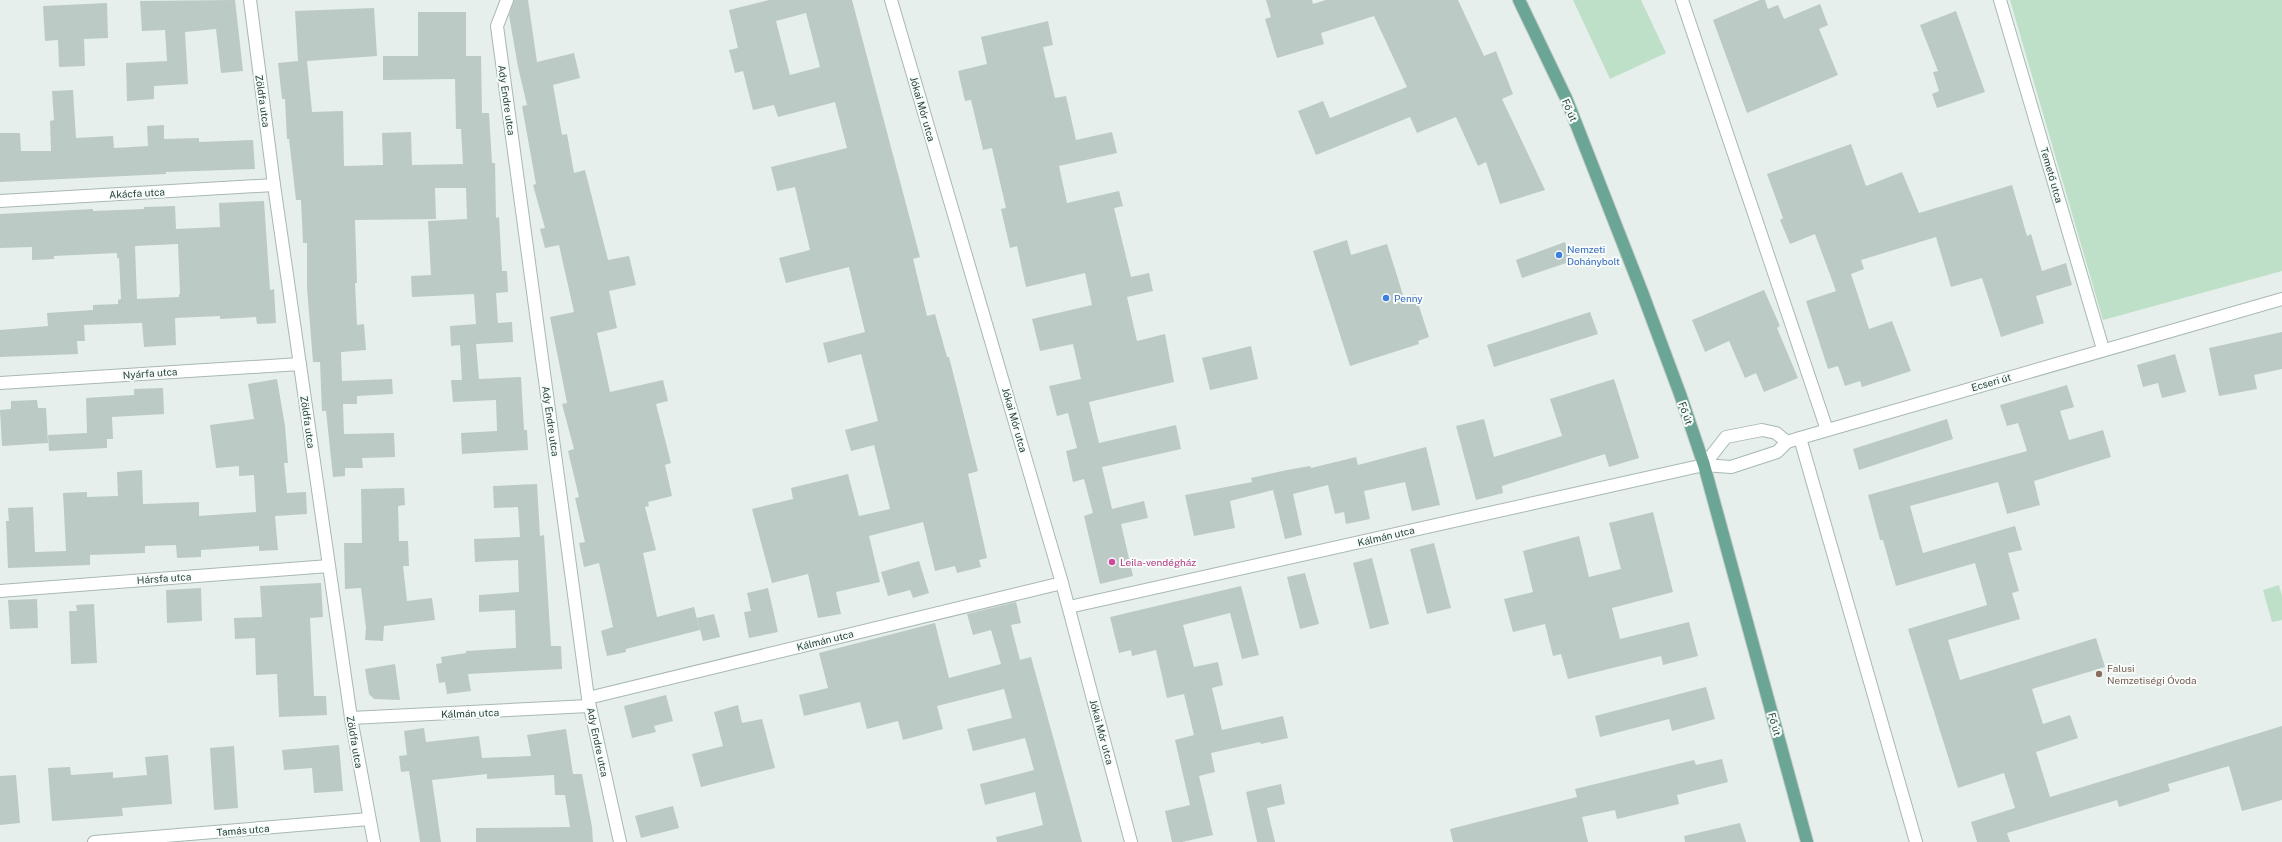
<svg xmlns="http://www.w3.org/2000/svg" width="2282" height="842" viewBox="0 0 2282 842" font-family="'Public Sans',sans-serif">
<style>
.green{fill:#bfe0c8}
.building{fill:#bbcac4;fill-rule:evenodd}
.lines{fill:none;stroke-linecap:round;stroke-linejoin:round}
.minor-casing{stroke:#a8b8b2;stroke-width:14}
.primary-casing{stroke:#c2cac8;stroke-width:14}
.minor{stroke:#fff;stroke-width:12}
.primary{stroke:#6aa596;stroke-width:12}
.shop-dot{fill:#3f7fe0;stroke:#f7fbf9;stroke-width:1.5}
.hotel-dot{fill:#d1479c;stroke:#f7fbf9;stroke-width:1.5}
.education-dot{fill:#8d6e63;stroke:#f7fbf9;stroke-width:1.5}
.labels{text-anchor:middle;stroke-width:4;stroke-linejoin:round;paint-order:stroke}
.street-label{font-size:10px;fill:#24423a;stroke:#f7fbf9}
.shop-label{font-size:10px;fill:#366cbe;stroke:#f7fbf9;text-anchor:start}
.hotel-label{font-size:10px;fill:#b23c85;stroke:#f7fbf9;text-anchor:start}
.education-label{font-size:10px;fill:#785e54;stroke:#f7fbf9;text-anchor:start}
</style>
<rect width="100%" height="100%" fill="#e6efeb"/>
<g class="green">
<path d="M1573 0H1641L1666 53 1610 79Z"/>
<path d="M2010 0H2282V271L2103 320Z"/>
<path d="M2279 585 2282 596V620L2272 622 2263 590Z"/>
</g>
<g class="building">
<path d="M235 0 243 71 221 73 216 29 185 32 188 84 154 86V99L127 101 126 63 167 61 165 30 142 31 140 1Z"/>
<path d="M514 0H528L537 62 574 53 580 78 553 85 562 135 567 134 574 173 585 170 608 260 629 256 636 285 609 291 617 328 597 333 610 392 663 380 668 401 656 404 671 463 665 465 672 496 648 502 649 506 645 507 656 550 643 553 657 617 694 607 700 630 626 649V652L607 656 601 631 613 627 599 563 584 567 579 543 585 542 575 498 579 497 568 451 574 449 562 404 567 403 550 317 574 312 559 245 545 248 540 229 545 228 533 185 536 184 522 106 527 105 518 67 509 15Z"/>
<path d="M769 0H852L920 257 913 259 927 316 935 314 947 357H949L978 471 968 474 987 558 979 560 981 567 957 573 955 566 935 571 923 522 869 536 880 582 836 592 841 614 818 618 808 574 772 583 752 509 793 499 791 488 848 474 859 516 890 509 874 445 851 451 845 430 878 421 861 354 828 363 823 343 865 332 849 267 786 283 779 258 810 250 795 187 777 191 771 167 847 148 835 102 778 117 774 105 753 110 743 71 735 73 729 50 738 48 729 10ZM806 13 820 67 790 75 776 21Z"/>
<path d="M1266 0H1312L1313 4 1326 0H1458L1484 56 1496 51 1513 94 1502 99 1545 190 1500 204 1486 162 1478 166 1456 117 1417 133 1410 117 1316 155 1298 111 1323 101 1330 118 1407 87 1374 16 1321 33 1324 44 1277 58 1265 19 1271 17Z"/>
<path d="M1760 0H1765L1768 9 1778 5 1784 19 1820 4 1828 25 1819 29 1838 75 1747 113 1713 20Z"/>
<path d="M107 3 108 38 84 39 85 66 59 67 58 40 45 41 43 6Z"/>
<path d="M374 8 377 56 307 61 312 112 343 111 344 166 383 165 382 133 411 132 412 165 463 164 461 129H456L455 79 383 80V56H418V12H466V56H481L482 113H489L492 163H495L496 218 499 217 502 271H507L508 292 496 293 498 323 512 322 513 342 476 344 479 379 521 377 524 430H527L528 450 462 454 461 433 497 431 496 400 453 402 451 380H462L460 345 451 346 450 326 476 324 474 294 412 297 411 276 431 275 428 221 467 219 466 188H435L436 219 355 220 357 283H355L357 325 364 324 366 350 341 352 342 381 392 379 393 394 357 396V404H343L344 434 394 433 395 457 362 458 363 468H345V476L333 477 326 411H322L320 362H313L307 288V243H303L301 200H296L289 139H287L285 99H282L278 63 298 61 295 11Z"/>
<path d="M1956 11 1985 92 1937 108 1932 94 1939 91 1933 72 1938 71 1920 25Z"/>
<path d="M1048 21 1053 45 1043 47 1055 98 1066 96 1076 140 1112 132 1117 153 1059 166 1067 203 1119 191 1123 206 1114 208 1131 277 1149 273 1153 291 1127 297 1137 341 1165 334 1174 382 1089 402 1099 443 1176 425 1181 449 1102 467 1112 509 1144 501 1148 518 1121 524 1133 576 1100 584 1084 516 1093 513 1084 479 1073 482 1066 451 1077 448 1068 413 1057 416 1049 386 1081 379 1073 344 1040 351 1032 319 1092 305 1085 273 1026 287 1017 246 1010 248 1001 209 1006 208 992 148 983 150 971 100 965 101 958 71 987 64 981 37Z"/>
<path d="M73 90 76 138 113 136 114 148 148 146 147 126 164 125V139L199 138V142L253 140 255 169 166 172V174L0 182V133H20L21 151H51L50 121 54 120 52 91Z"/>
<path d="M1851 144 1866 186 1902 172 1919 213 2012 185 2027 236 2031 234 2042 271 2066 263 2072 285 2036 296 2044 323 2001 337 1982 278 1951 287 1936 237 1861 260 1864 269 1851 274 1869 329 1892 321 1911 371 1862 387 1860 381 1845 386 1838 366 1828 369 1806 301 1836 291 1815 234 1790 244 1780 220 1783 218 1767 174Z"/>
<path d="M264 201 270 290 274 289 276 323 257 324 256 317 220 319V316L175 318 176 345 144 347 142 323 84 325 85 341H77L78 354 0 357V330L48 326 47 313 93 310V305L118 304V300L121 299 119 258H117V253L54 256V259L32 260V247L0 248V214L93 209V211L144 209V207L175 206 176 229 220 227 219 203ZM178 244 180 294H179V297L137 299 135 246Z"/>
<path d="M1347 240 1351 255 1387 244 1404 298 1415 294 1429 337 1418 341 1419 344 1350 366 1313 251Z"/>
<path d="M1565 242 1572 261 1522 278 1516 260Z"/>
<path d="M1764 290 1780 326 1777 328 1798 378 1764 392 1756 373 1745 378 1729 341 1705 352 1692 320Z"/>
<path d="M1590 312 1598 334 1494 367 1487 345Z"/>
<path d="M2282 332V369L2254 375 2257 389 2219 396 2209 348Z"/>
<path d="M1251 346 1258 379 1210 390 1202 358Z"/>
<path d="M2175 354 2186 392 2162 398 2158 383 2143 387 2137 365Z"/>
<path d="M277 379 285 426 288 463H284L287 493 306 492 307 514 275 516 278 550 259 551V546L201 550V557L177 558 176 545 145 546V553L90 555V565L8 568 6 521H9L8 508 33 507 35 552 66 551 63 493 87 492V497L118 496 117 472 142 470 143 504 199 502V516L256 512 254 475 239 476V466L216 468 210 425 254 419 248 384Z"/>
<path d="M1614 379 1639 458 1609 467 1605 454 1502 486 1503 493 1476 500 1456 426 1484 419 1494 457 1562 436 1550 399Z"/>
<path d="M2067 385 2074 407 2060 411 2069 440 2103 430 2111 457 2034 481 2040 505 2007 514 1998 482 1910 506 1923 553 2015 526 2022 550 2008 553 2019 591 2012 593 2020 619 1948 640 1960 680 2096 638 2105 667 2032 689 2043 724 2070 715 2078 738 2036 752 2050 797 2282 726V800L2242 811 2229 766 2168 784 2170 791 2119 807 2117 800 2007 833 2010 842H1977L1971 822 2015 808 2004 773 1958 788 1908 629 1987 605 1975 563 1896 586 1883 540H1880L1868 495 2027 451 2018 423 2007 426 2000 405Z"/>
<path d="M163 388 164 414 112 417 113 439H107V448L49 451 48 435 87 433 86 398 134 395V389Z"/>
<path d="M37 400 38 408H46L48 443 2 446 0 410 11 409V401Z"/>
<path d="M1947 419 1953 439 1859 470 1853 449Z"/>
<path d="M1426 447 1440 505 1412 511 1405 482 1364 491 1370 519 1346 524 1344 512 1335 514 1328 485 1293 494 1302 535 1285 539 1273 490 1230 501 1235 528 1194 536 1185 495 1252 482 1251 478 1287 470 1310 466 1311 468 1356 457 1358 465Z"/>
<path d="M537 484 540 536 544 535 551 646H561L562 669 468 674 471 691 447 694 445 682 439 683 436 664 442 663 441 657 466 653V651L516 648 515 610 479 612V595L519 592 518 560 475 562 474 539 520 537 518 507 494 508 493 486Z"/>
<path d="M404 488 405 505 398 506 399 541H408L409 566H403L407 601 432 598 435 620 384 626 383 641 365 640 366 628 361 588 345 589 344 543H362L361 489Z"/>
<path d="M1653 512 1673 592 1612 608 1620 639 1689 622 1698 656 1663 665 1661 656 1568 679 1561 654 1553 656 1545 624 1513 632 1504 599 1533 592 1523 551 1579 536 1589 577 1621 569 1609 523Z"/>
<path d="M1434 543 1451 608 1427 614 1410 549Z"/>
<path d="M1372 558 1389 624 1370 629 1353 563Z"/>
<path d="M919 561 929 593 913 598 910 590 888 596 881 572Z"/>
<path d="M1305 573 1319 624 1300 629 1287 577Z"/>
<path d="M321 583 323 617 310 618 314 696H326L327 715 279 717 277 674 256 675 255 638 235 639 234 618 262 617 260 586Z"/>
<path d="M1241 586 1259 655 1242 659 1230 613 1183 625 1194 667 1218 662 1223 685 1212 688 1222 730 1283 716 1288 738 1261 744 1260 742 1211 753 1215 772 1199 776 1213 835 1182 842H1172L1165 811 1190 805 1175 740 1194 735 1184 694 1167 698 1156 650 1132 656 1131 650 1119 653 1110 617Z"/>
<path d="M201 588 202 621 167 623 166 590Z"/>
<path d="M768 588 778 632 749 638 744 612 751 611 747 593Z"/>
<path d="M37 599 38 628 10 629 8 600Z"/>
<path d="M1016 602 1021 623 1011 625 1020 660 1031 657 1082 842H997L996 837 1043 825 1035 792 985 805 980 784 1034 770 1025 738 973 751 967 729 1012 718 1004 689 937 706 943 729 903 740 898 721 867 729 860 702 804 716 799 695 828 688 819 653 935 623 949 678 1001 664 991 630 973 635 967 614Z"/>
<path d="M94 604 97 663 71 664 69 611H77L76 605Z"/>
<path d="M714 614 720 637 703 641 697 618Z"/>
<path d="M395 664 400 700 374 699 369 694 365 669Z"/>
<path d="M1706 687 1715 719 1672 731 1669 719 1600 737 1595 716Z"/>
<path d="M666 695 673 721 654 726 656 732 632 738 624 706Z"/>
<path d="M738 705 742 723 762 719 775 768 701 787 692 754 723 746 714 712Z"/>
<path d="M424 728 426 742 479 736 482 758 531 756 527 735 566 729 573 774H582L592 827 593 842H476V828L570 827 565 795H555L554 775 487 779V774L432 780 441 842H420L409 771 401 772 399 756 407 755 404 731Z"/>
<path d="M339 745 343 791 314 793 312 768 284 770 282 750Z"/>
<path d="M234 746 238 808 214 810 210 748Z"/>
<path d="M168 755 172 804 122 808 123 816 52 821 48 768 70 767 71 775 113 772V778L147 775 145 757Z"/>
<path d="M1722 759 1728 782 1677 795 1679 804 1617 819 1615 810 1582 817 1588 842H1453L1450 829 1577 797 1575 789 1694 760 1696 765Z"/>
<path d="M16 775 20 823 0 825V776Z"/>
<path d="M1281 784 1285 804 1267 808 1275 842H1257L1246 792Z"/>
<path d="M673 806 679 828 641 838 635 816Z"/>
<path d="M1740 823 1746 842H1685L1684 836Z"/>
</g>
<g class="lines">
<g class="minor-casing">
<g id="minor">
<path d="M250 0 274 185 351 718 374 842"/>
<path d="M507 0 497 26 588 698 620 842"/>
<path d="M891 0 1062 583 1131 842"/>
<path d="M1682 0 1827 430"/>
<path d="M2000 0 2103 349"/>
<path d="M0 201 274 185"/>
<path d="M0 383 300 364"/>
<path d="M1800 438 1916 842"/>
<path d="M1704 465 1726 437 1762 430 1776 433 1787 442"/>
<path d="M0 591 329 566"/>
<path d="M1069 607 1704 465 1731 467 1777 452 1787 442 1800 438 2282 299"/>
<path d="M588 698 1062 583"/>
<path d="M351 718 589 706"/>
<path d="M94 842 369 819"/>
</g>
</g>
<g class="primary-casing">
<path id="primary" d="M1519 0 1566 98 1642 292 1680 394 1704 465 1807 842"/>
</g>
<use href="#minor" class="minor"/>
<use href="#primary" class="primary"/>
</g>
<g class="shop-dot">
<circle cx="1559" cy="255" r="4"/>
<circle cx="1386" cy="298" r="4"/>
</g>
<circle class="hotel-dot" cx="1112" cy="562" r="4"/>
<circle class="education-dot" cx="2099" cy="674" r="4"/>
<g class="labels">
<g class="street-label">
<text transform="translate(507 100) rotate(82)" y="4">Ady Endre utca</text>
<text transform="translate(263 101) rotate(82)" y="4">Zöldfa utca</text>
<text transform="translate(923 109) rotate(74)" y="4">Jókai Mór utca</text>
<text transform="translate(1570 110) rotate(67)" y="4">Fő út</text>
<text transform="translate(2052 175) rotate(74)" y="4">Temető utca</text>
<text transform="translate(137 193) rotate(-3)" y="4">Akácfa utca</text>
<text transform="translate(150 373) rotate(-4)" y="4">Nyárfa utca</text>
<text transform="translate(1991 382) rotate(-16)" y="4">Ecseri út</text>
<text transform="translate(1686 413) rotate(71)" y="4">Fő út</text>
<text transform="translate(1015 420) rotate(74)" y="4">Jókai Mór utca</text>
<text transform="translate(551 421) rotate(82)" y="4">Ady Endre utca</text>
<text transform="translate(308 422) rotate(82)" y="4">Zöldfa utca</text>
<text transform="translate(1386 536) rotate(-13)" y="4">Kálmán utca</text>
<text transform="translate(164 578) rotate(-4)" y="4">Hársfa utca</text>
<text transform="translate(825 640) rotate(-14)" y="4">Kálmán utca</text>
<text transform="translate(470 713) rotate(-2)" y="4">Kálmán utca</text>
<text transform="translate(1775 724) rotate(75)" y="4">Fő út</text>
<text transform="translate(1102 732) rotate(75)" y="4">Jókai Mór utca</text>
<text transform="translate(355 742) rotate(80)" y="4">Zöldfa utca</text>
<text transform="translate(598 742) rotate(78)" y="4">Ady Endre utca</text>
<text transform="translate(243 830) rotate(-5)" y="4">Tamás utca</text>
</g>
<g class="shop-label">
<text x="1567" y="253">Nemzeti<tspan x="1567" dy="12">Dohánybolt</tspan></text>
<text x="1394" y="302">Penny</text>
</g>
<g class="hotel-label">
<text x="1120" y="566">Leila-vendégház</text>
</g>
<g class="education-label">
<text x="2107" y="672">Falusi<tspan x="2107" dy="12">Nemzetiségi Óvoda</tspan></text>
</g>
</g>
</svg>
